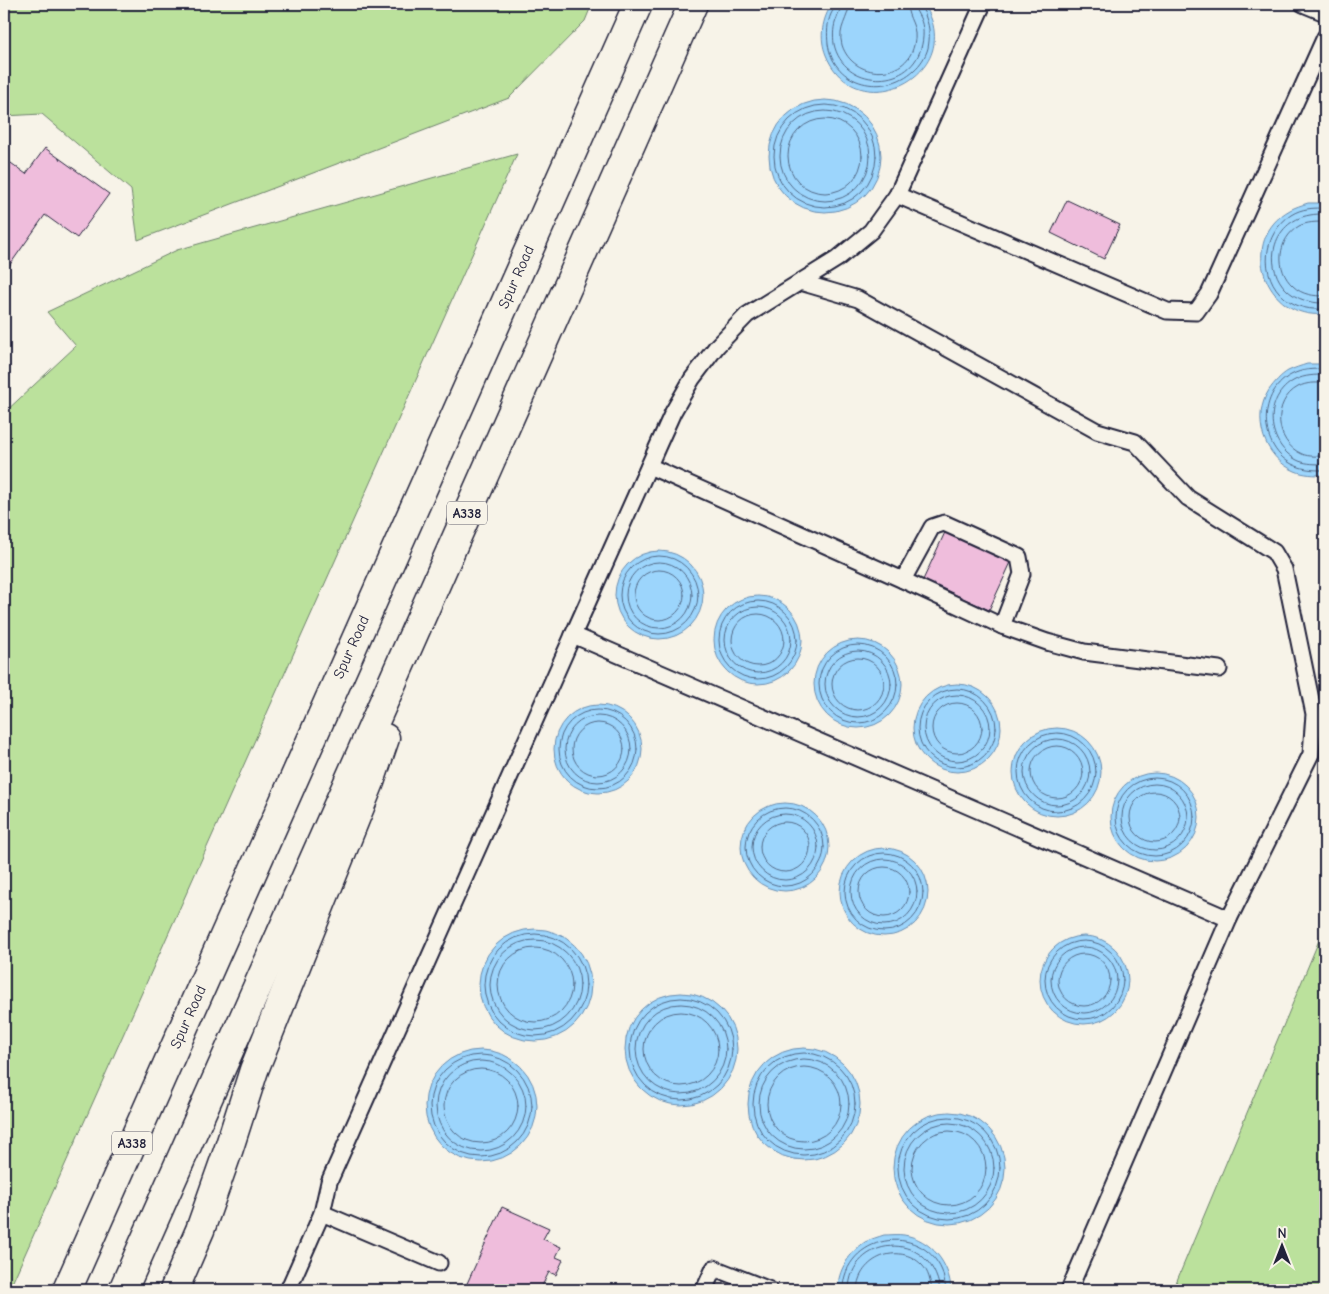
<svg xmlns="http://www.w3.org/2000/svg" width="1329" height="1294" viewBox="0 0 1329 1294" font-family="'Comic Neue',sans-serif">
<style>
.green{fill:#bbe19c;stroke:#6e826c}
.water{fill:#9cd5fc;stroke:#6b8daf}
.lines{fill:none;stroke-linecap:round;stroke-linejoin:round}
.shore{stroke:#536a88;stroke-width:1}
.building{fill:#efbddc;stroke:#22223b}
.lane-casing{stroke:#22223b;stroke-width:19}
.highway-casing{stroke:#22223b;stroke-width:31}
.lane{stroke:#f7f3e8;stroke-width:15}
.highway{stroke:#f7f3e8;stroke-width:28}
.labels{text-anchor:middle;stroke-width:4;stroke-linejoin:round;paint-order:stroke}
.shield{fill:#f7f3e8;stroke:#62616f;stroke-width:1}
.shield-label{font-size:14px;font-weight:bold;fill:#22223b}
.street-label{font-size:15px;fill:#22223b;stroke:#f7f3e8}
</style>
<rect width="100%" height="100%" fill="#f7f3e8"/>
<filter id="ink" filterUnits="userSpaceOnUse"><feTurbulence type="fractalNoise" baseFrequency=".02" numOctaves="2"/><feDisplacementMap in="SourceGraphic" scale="10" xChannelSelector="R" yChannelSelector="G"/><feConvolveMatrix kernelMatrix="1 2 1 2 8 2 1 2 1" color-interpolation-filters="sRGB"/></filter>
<g filter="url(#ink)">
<g class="green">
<path d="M4 4H592L585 21 509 98 138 240 131 190 42 114 4 116Z"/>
<path d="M517 154 9 1290H4V413L76 346 47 312 177 250Z"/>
<path d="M1325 926V1290H1173Z"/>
</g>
<g class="water">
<path d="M832 4H924C969 75 856 129 826 55 819 38 822 19 832 4Z"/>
<circle cx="825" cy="156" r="56"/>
<path d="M1308 203H1325V314C1264 321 1237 239 1290 210 1295 207 1302 205 1308 203Z"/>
<path d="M1307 364H1325V475C1315 475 1304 475 1295 471 1264 458 1251 418 1269 390 1274 383 1281 375 1288 371 1294 368 1301 366 1307 364Z"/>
<circle cx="659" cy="595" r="44"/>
<circle cx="758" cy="640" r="44"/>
<circle cx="858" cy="684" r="44"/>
<circle cx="957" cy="728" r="44"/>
<circle cx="598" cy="749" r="44"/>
<circle cx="1057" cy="772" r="44"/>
<circle cx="1155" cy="817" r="44"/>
<circle cx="785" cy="847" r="44"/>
<circle cx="884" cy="892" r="44"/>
<circle cx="535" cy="985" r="56"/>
<circle cx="1084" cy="980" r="44"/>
<circle cx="681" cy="1049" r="56"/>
<circle cx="804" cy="1104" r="56"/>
<circle cx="481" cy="1106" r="56"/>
<circle cx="949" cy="1168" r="56"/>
<path d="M884 1235C890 1235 898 1234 904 1235 931 1239 950 1264 951 1290H838C837 1271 850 1252 865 1242 871 1239 878 1237 884 1235Z"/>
</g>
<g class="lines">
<g class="shore">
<path d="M835 4C835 8 833 10 831 14 827 23 827 34 828 44 834 86 885 97 914 70 920 65 926 56 928 48 930 37 930 28 926 18 925 12 921 9 921 4"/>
<path d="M842 4C841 10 838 12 837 18 833 26 833 35 834 44 843 88 909 91 921 48 924 38 924 26 920 18 917 12 915 10 914 4"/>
<path d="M849 4C849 19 837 27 842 45 853 80 906 81 914 45 919 25 907 20 907 4"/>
<circle cx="825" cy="156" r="51"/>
<circle cx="825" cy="156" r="45"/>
<circle cx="825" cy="156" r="37"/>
<path d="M1325 208C1313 208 1302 208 1291 215 1263 233 1258 276 1285 298 1297 308 1311 310 1325 309"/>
<path d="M1325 214C1320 214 1315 214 1310 215 1257 224 1261 305 1325 303"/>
<path d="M1325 222C1316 222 1307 222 1299 226 1277 239 1275 270 1293 286 1302 295 1314 296 1325 296"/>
<path d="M1325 369C1313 369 1302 369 1291 375 1255 394 1259 454 1299 467 1308 470 1316 470 1325 470"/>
<path d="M1325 375C1315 375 1305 375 1295 380 1262 397 1266 446 1299 461 1307 464 1316 464 1325 464"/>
<path d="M1325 383C1316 383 1307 382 1298 387 1272 401 1274 442 1302 454 1309 457 1317 456 1325 456"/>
<circle cx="659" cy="595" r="39"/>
<circle cx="659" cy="595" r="33"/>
<circle cx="659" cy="595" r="25"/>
<circle cx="758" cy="640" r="39"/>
<circle cx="758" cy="640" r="33"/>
<circle cx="758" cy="640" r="26"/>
<circle cx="858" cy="684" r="39"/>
<circle cx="858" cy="684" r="33"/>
<circle cx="858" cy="684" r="26"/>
<circle cx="957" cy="728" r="39"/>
<circle cx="957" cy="728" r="33"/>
<circle cx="957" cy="728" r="25"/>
<circle cx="598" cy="749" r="39"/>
<circle cx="598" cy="749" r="33"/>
<circle cx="598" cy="749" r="26"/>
<circle cx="1057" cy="772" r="39"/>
<circle cx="1057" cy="772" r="33"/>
<circle cx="1057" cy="772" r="26"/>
<circle cx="1155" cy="817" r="39"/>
<circle cx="1155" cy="817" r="33"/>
<circle cx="1155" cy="817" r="25"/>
<circle cx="785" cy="847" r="39"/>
<circle cx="785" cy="847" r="33"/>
<circle cx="785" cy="847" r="25"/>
<circle cx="884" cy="892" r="39"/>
<circle cx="884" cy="892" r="33"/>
<circle cx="884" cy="892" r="25"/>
<circle cx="535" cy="985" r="51"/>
<circle cx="535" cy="985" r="45"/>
<circle cx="1084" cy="980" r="39"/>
<circle cx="1084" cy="980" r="33"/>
<circle cx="535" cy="985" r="37"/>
<circle cx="1084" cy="980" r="26"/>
<circle cx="681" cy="1049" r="51"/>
<circle cx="681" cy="1049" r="45"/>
<circle cx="681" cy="1049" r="37"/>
<circle cx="804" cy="1104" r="51"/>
<circle cx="481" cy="1106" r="51"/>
<circle cx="804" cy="1104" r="45"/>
<circle cx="481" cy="1106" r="45"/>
<circle cx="804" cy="1104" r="37"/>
<circle cx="481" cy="1106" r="37"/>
<circle cx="949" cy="1168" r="51"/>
<circle cx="949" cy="1168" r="45"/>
<circle cx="949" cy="1168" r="37"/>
<path d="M843 1290C843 1235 921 1221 942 1271 944 1277 945 1284 946 1290"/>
<path d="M849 1290C849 1237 930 1226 940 1290"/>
<path d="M857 1290C858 1258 899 1241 922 1265 929 1272 930 1281 932 1290"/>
</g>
</g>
<g class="building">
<path d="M45 148 109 194 77 238 45 215 9 266 4 262V158L26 174Z"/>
<path d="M1067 200 1120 225 1104 259 1051 233Z"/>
<path d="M947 528 1013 558 989 610 923 580Z"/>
<path d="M502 1207 549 1228 543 1239 561 1247 556 1257 563 1260 556 1275 549 1272 540 1290H464Z"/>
</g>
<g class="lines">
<g class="lane-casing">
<g id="lane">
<path d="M1303 4 1325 13"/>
<path d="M897 195 1167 311 1196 312 1209 294 1325 37"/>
<path d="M800 282 858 299 1097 431 1135 442 1188 498 1274 552 1284 569 1314 714 1311 754 1229 919 1069 1290"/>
<path d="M649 466 903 580 1002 626 1047 642 1084 652 1219 669"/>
<path d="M903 580 932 527 944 523 1019 557 1022 574 1002 626"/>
<path d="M573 635 673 412 692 379 717 346 747 315 837 259 871 231 897 195 983 4"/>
<path d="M322 1213 329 1182 573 635 1229 919"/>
<path d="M288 1290 322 1213 439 1263"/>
<path d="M704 1290 714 1268 770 1290"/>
</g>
</g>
<g class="highway-casing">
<g id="highway">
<path d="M67 1290 638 4"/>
<path d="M123 1290 693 4"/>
<path d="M174 1290 200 1230 229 1148 254 1070 370 782 385 738"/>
</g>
</g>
<use href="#lane" class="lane"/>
<use href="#highway" class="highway"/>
</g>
</g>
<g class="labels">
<g class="shield">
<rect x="447" y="501.5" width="40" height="23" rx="4"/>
<rect x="112" y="1131.5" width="40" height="23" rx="4"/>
</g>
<g class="shield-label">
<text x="467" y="518">A338</text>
<text x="132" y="1148">A338</text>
</g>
<g class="street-label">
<text transform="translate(516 277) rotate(-66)" y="5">Spur Road</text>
<text transform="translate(351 647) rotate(-66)" y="5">Spur Road</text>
<text transform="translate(188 1017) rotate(-66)" y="5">Spur Road</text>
</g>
</g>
<rect width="1329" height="1294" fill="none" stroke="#f7f3e8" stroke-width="20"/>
<rect x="10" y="10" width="1309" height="1274" fill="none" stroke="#22223b" stroke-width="2" filter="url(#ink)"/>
<g transform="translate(1282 1246)" stroke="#f7f3e8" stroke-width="4" paint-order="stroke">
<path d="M0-4L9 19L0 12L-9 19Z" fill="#22223b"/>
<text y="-8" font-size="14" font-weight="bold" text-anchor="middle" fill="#22223b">N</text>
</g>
</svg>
